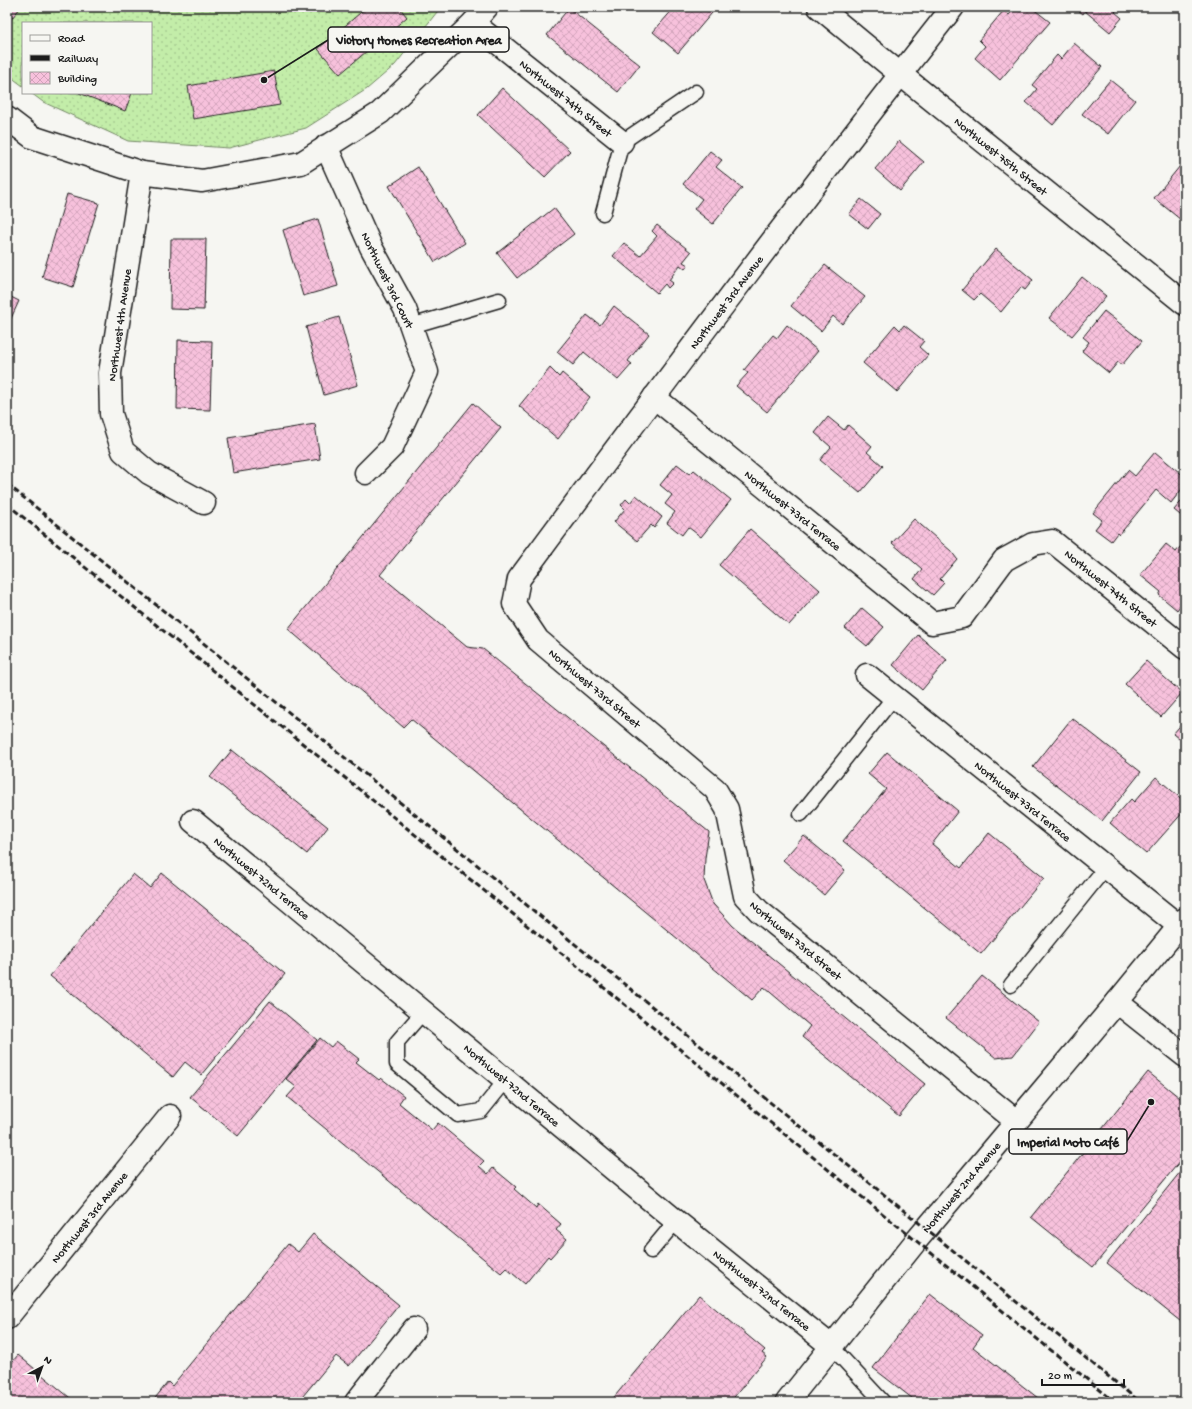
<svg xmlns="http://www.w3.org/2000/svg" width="1192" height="1409" viewBox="0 0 1192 1409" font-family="'Gochi Hand',sans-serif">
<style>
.grass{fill:url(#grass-dots);stroke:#708462}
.building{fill:url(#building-cross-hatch);stroke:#1c1c1c}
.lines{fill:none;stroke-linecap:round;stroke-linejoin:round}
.service-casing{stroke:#1c1c1c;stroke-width:17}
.minor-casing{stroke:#1c1c1c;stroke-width:25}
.tertiary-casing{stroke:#1c1c1c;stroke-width:25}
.service{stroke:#f6f6f2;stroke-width:14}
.minor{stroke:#f6f6f2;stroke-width:22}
.tertiary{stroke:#f6f6f2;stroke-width:22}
.rail{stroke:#1c1c1c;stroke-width:3;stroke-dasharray:6 3;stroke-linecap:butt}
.labels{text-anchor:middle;stroke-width:3;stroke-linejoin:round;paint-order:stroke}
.street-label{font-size:12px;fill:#1c1c1c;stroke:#f6f6f2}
.leader{fill:none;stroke:#1c1c1c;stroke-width:1.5}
.callout-dot{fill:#1c1c1c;stroke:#f6f6f2;stroke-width:1.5}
.callout{fill:#f6f6f2;stroke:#1c1c1c;stroke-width:1.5}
.callout-label{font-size:13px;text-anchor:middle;font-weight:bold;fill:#1c1c1c}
</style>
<defs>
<pattern id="grass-dots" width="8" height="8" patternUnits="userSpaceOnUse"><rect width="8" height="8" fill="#c3eda9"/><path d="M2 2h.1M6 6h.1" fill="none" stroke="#a7cb91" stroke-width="1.8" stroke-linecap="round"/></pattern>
<pattern id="building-cross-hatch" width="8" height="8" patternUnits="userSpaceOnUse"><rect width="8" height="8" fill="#f7c1dc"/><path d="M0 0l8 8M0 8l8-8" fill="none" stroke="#d3a5bc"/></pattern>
</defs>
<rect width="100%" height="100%" fill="#f6f6f2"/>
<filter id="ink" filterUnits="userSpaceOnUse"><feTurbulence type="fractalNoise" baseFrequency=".025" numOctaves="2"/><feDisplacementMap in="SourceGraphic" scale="8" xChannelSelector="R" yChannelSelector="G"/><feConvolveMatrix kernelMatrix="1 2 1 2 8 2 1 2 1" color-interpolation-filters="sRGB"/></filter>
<g filter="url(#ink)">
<path class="grass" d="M7 7H441L395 65 367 89 306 128 229 148 128 141 43 102 31 93H151V23H23V86L7 74Z"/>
<g class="building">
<path d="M7 7H21L7 24Z"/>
<path d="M367 7H399L407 17 340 74 318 49Z"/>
<path d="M675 7H717L678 53 653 32Z"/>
<path d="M1016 7H1031L1050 22 1000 80 975 58 985 46 979 40 1004 10 1009 15Z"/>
<path d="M1074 7H1119L1115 12 1122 18 1110 32 1085 11 1083 14Z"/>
<path d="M569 8 640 65 618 92 547 35Z"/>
<path d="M1074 43 1102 67 1053 125 1026 102 1037 89 1032 85 1057 55 1061 59Z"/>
<path d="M274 71 280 105 193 119 188 86Z"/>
<path d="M1110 80 1135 100 1108 134 1082 114Z"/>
<path d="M502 88 570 151 545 177 478 115Z"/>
<path d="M79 93H132L125 111Z"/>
<path d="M899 141 924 162 900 191 875 169Z"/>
<path d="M710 151 722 160 716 167 742 188 713 224 694 209 702 199 683 184Z"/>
<path d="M1184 161 1185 162V215L1181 220 1154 198Z"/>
<path d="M418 167 465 243 435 262 389 186Z"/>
<path d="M67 194 99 203 73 287 42 277Z"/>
<path d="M861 199 880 214 868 229 849 214Z"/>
<path d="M554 208 574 234 517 278 497 253Z"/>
<path d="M318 219 338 286 303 296 283 230Z"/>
<path d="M657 225 691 252 683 262 688 265 685 269 680 265 669 280 673 283 668 288 665 284 657 293 613 256 624 243 640 256 657 236 652 231Z"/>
<path d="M171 239H206L204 310 170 309Z"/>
<path d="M996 249 1033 280 1025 290 1021 287 1001 312 980 294 974 300 962 290Z"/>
<path d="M825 265 865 297 842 324 833 316 821 331 791 306Z"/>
<path d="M1082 277 1106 296 1072 336 1049 318Z"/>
<path d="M7 295 19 301 7 327Z"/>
<path d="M614 306 649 334 628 361 632 364 618 380 584 352 573 365 557 352 587 315 600 325Z"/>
<path d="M1104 311 1142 341 1122 365 1118 362 1109 373 1082 351 1089 342 1083 337Z"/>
<path d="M339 317 358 385 324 395 306 327Z"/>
<path d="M787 325 818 351 767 412 736 386 748 373 744 370 773 335 777 338Z"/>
<path d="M895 325 900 330 904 325 924 341 919 347 928 355 897 392 863 363Z"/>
<path d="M178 340 212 341 210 410 177 409Z"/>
<path d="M550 368 559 377 562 373 590 397 558 439 519 406Z"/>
<path d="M473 403 501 428 380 575 467 647 483 649 709 832 705 858 704 880 713 904 733 926 925 1084 899 1116 802 1037 810 1026 764 987 752 1000 411 719 403 727 288 629Z"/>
<path d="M828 417 844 430 848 425 872 446 867 452 883 466 860 493 820 460 831 447 815 433Z"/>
<path d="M315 424 320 459 233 473 228 438Z"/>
<path d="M1155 452 1185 477V485L1171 503 1156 490 1119 535 1117 533 1111 541 1095 529 1102 520 1093 513 1128 470 1135 476Z"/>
<path d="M677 464 690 474 694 470 731 500 701 537 688 527 682 535 667 523 675 512 665 504 672 495 660 485Z"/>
<path d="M636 495 662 517 654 528 651 525 637 541 614 522 625 509 621 505 626 499 630 503Z"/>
<path d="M1185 497V519L1174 510Z"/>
<path d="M914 519 951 551 957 559 940 579 944 583 933 595 914 579 922 569 892 543Z"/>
<path d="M750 529 820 590 789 625 719 565Z"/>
<path d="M1166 544 1176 552 1181 546 1185 550V599L1177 610 1159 595 1161 592 1140 575Z"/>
<path d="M862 608 884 627 867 646 845 628Z"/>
<path d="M918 635 947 660 922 690 893 665Z"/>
<path d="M1146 661 1182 693 1161 717 1125 684Z"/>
<path d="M1072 718 1141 772 1102 821 1033 767Z"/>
<path d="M1185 720V744L1173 734Z"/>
<path d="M232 750 328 827 307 854 210 777Z"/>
<path d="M887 752 958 811 932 844 961 868 989 833 1044 878 981 954 843 841 886 789 868 774Z"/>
<path d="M1156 777 1185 802V810L1146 854 1110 823 1131 799 1134 802Z"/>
<path d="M804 836 845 870 824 895 783 860Z"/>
<path d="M162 873 285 974 201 1075 185 1062 173 1077 50 976 133 874 150 888Z"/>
<path d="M982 976 1039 1022 1013 1056 996 1058 946 1018Z"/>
<path d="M270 1001 317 1040 238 1136 190 1097Z"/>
<path d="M320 1038 331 1047 336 1041 359 1059 356 1062 379 1080 381 1078 404 1096 399 1103 432 1130 438 1123 484 1161 479 1166 488 1174 493 1168 516 1187 514 1189 536 1208 538 1204 561 1224 556 1230 567 1239 550 1258 548 1256 525 1284 506 1268 501 1273 287 1097 296 1087 286 1079Z"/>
<path d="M1148 1072 1185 1102V1155L1093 1267 1031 1217Z"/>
<path d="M1185 1166V1325L1107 1263Z"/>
<path d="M313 1234 399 1305 349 1366 336 1356 298 1402H152L168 1382 172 1386 288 1244 298 1252Z"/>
<path d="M930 1294 982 1335 973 1347 1043 1402H917L873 1368Z"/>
<path d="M699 1295 765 1350 762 1353 767 1357 730 1402H610Z"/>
<path d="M18 1355 75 1402H7V1368Z"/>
</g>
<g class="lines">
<g class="service-casing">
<g id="service">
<path d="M603 213 622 142 696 92"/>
<path d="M411 326 499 300"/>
<path d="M801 814 894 697"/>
<path d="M1011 985 1106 867"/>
<path d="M423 1012 397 1042V1064L458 1115 481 1111 506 1080"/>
<path d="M651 1251 676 1221"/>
<path d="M831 1346 883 1402"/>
</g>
</g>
<g class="minor-casing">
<g id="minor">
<path d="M953 7C805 195 661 387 519 579L514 604 538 640 715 789 727 809 745 896 759 911 1016 1121"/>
<path d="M473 23 622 142"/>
<path d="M7 118 32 137 142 173 202 181 301 163 380 113 473 23 487 7"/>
<path d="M326 146 371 247 405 309 427 372 392 447 366 473"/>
<path d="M142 173 110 373 111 414 123 451 149 473 204 503"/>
<path d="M654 397 932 623 962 617 1004 560 1033 544 1052 541 1185 648"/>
<path d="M867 675 1179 926"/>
<path d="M193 821 676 1221 831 1346"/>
<path d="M1117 1002 1185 1056"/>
<path d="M7 1318 170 1116"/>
<path d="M356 1402 414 1329"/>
</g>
</g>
<g class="tertiary-casing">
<g id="tertiary">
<path d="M819 7 900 74 1185 304"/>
<path d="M787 1402 916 1241 1117 1002 1185 919"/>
</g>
</g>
<use href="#service" class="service"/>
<use href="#minor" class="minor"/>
<use href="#tertiary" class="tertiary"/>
<g class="rail">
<path d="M7 484 1140 1402"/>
<path d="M7 504 1115 1402"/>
</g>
</g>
</g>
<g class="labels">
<g class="street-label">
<text transform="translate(566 98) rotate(39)" y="4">Northwest 74th Street</text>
<text transform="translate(1001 156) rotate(39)" y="4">Northwest 75th Street</text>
<text transform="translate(388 280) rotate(64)" y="4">Northwest 3rd Court</text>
<text transform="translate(726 302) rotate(-53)" y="4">Northwest 3rd Avenue</text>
<text transform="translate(119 325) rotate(-82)" y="4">Northwest 4th Avenue</text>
<text transform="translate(793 510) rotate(39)" y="4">Northwest 73rd Terrace</text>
<text transform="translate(1111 588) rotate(39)" y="4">Northwest 74th Street</text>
<text transform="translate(595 688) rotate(40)" y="4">Northwest 73rd Street</text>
<text transform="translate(1023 801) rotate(39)" y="4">Northwest 73rd Terrace</text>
<text transform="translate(262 878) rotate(40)" y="4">Northwest 72nd Terrace</text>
<text transform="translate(796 940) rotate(40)" y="4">Northwest 73rd Street</text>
<text transform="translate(512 1085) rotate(40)" y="4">Northwest 72nd Terrace</text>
<text transform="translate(961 1187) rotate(-50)" y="4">Northwest 2nd Avenue</text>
<text transform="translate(89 1217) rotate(-51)" y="4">Northwest 3rd Avenue</text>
<text transform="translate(762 1290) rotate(39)" y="4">Northwest 72nd Terrace</text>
</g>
</g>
<path class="leader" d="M264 80L328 40M1151 1102L1127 1141"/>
<g class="callout-dot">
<circle cx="264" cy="80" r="4"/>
<circle cx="1151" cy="1102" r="4"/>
</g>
<g class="callout">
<rect x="328" y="27" width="181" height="25" rx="4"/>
<rect x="1009" y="1129" width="118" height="25" rx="4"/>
</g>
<g class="callout-label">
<text x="419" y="44">Victory Homes Recreation Area</text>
<text x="1068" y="1146">Imperial Moto Café</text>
</g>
<rect width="1192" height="1409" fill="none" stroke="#f6f6f2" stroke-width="24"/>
<rect x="12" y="12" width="1168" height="1385" fill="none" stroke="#1c1c1c" stroke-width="1.5" filter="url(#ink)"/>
<rect x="22" y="22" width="130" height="72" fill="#f6f6f2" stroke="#9f9f9c"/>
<rect x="30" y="35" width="20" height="6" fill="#f6f6f2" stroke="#9f9f9c"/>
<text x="58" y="42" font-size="12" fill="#1c1c1c">Road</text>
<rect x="30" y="55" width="20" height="6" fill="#1c1c1c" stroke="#9f9f9c"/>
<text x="58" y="62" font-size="12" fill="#1c1c1c">Railway</text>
<rect x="30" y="72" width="20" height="12" fill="url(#building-cross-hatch)" stroke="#9f9f9c"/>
<text x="58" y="82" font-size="12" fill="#1c1c1c">Building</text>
<g transform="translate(42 1367) rotate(41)" stroke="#f6f6f2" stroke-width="3" paint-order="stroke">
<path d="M0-3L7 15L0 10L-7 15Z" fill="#1c1c1c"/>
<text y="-6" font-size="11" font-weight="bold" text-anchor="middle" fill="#1c1c1c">N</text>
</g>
<path d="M1042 1379v6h82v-6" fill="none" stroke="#1c1c1c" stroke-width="2"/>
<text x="1048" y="1379" font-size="12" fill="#1c1c1c" stroke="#f6f6f2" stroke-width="3" paint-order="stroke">20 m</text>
</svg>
